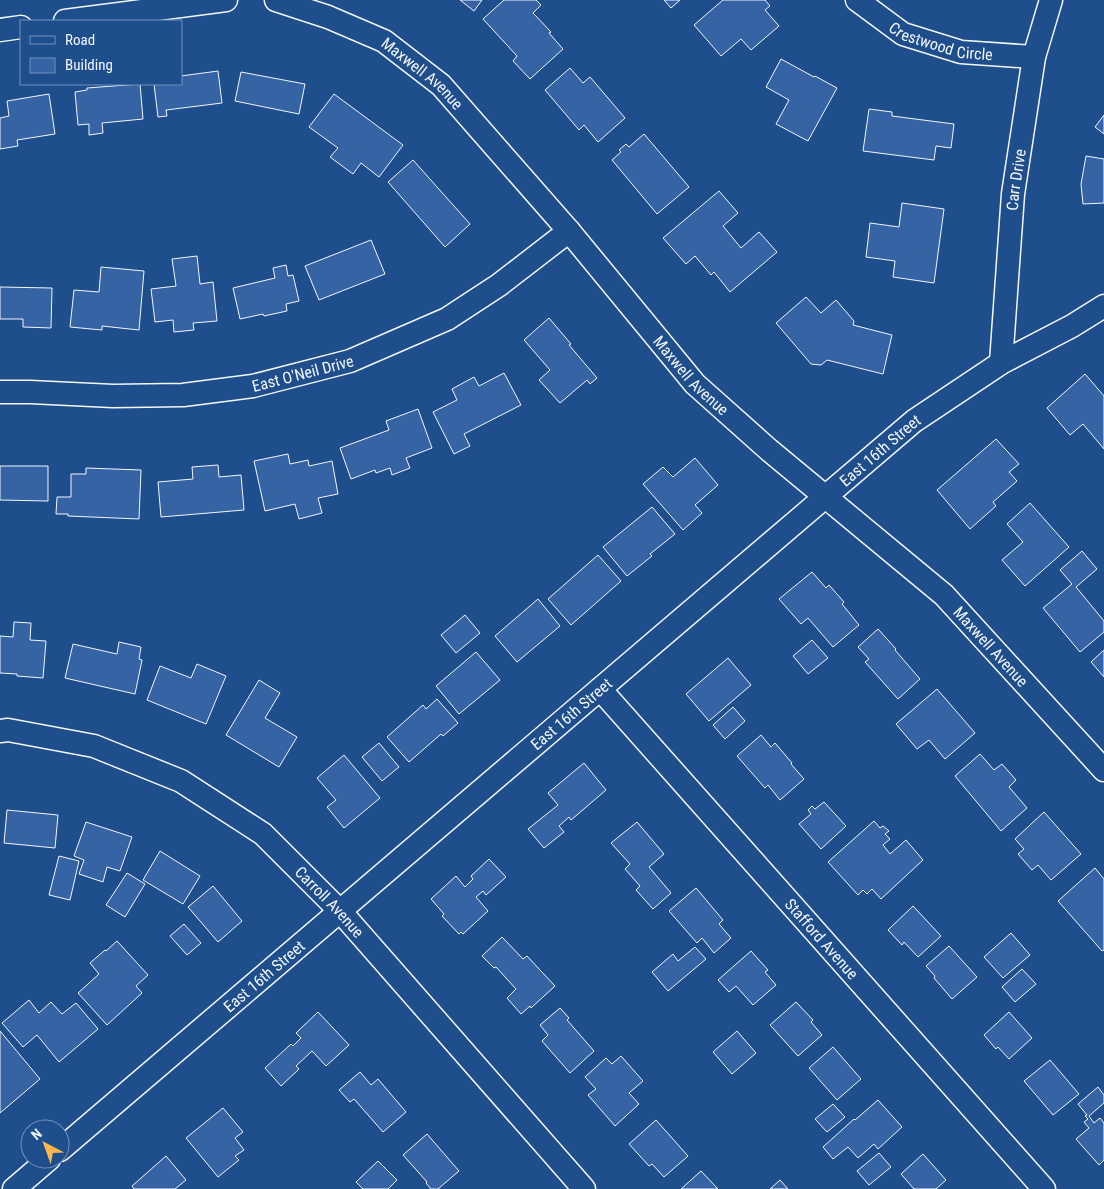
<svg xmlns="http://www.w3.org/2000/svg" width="1104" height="1189" viewBox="0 0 1104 1189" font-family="'Roboto Condensed',sans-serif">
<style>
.building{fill:#3563a3;stroke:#f2f6ff}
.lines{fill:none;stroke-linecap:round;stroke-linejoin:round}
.street-casing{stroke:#f2f6ff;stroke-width:25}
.street{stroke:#1f4e8c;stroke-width:22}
.labels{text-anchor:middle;stroke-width:4;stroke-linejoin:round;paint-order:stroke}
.street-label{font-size:16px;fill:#f2f6ff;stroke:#1f4e8c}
</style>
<rect width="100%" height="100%" fill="#1f4e8c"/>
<g class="building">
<path d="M460 0H482L474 11Z"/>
<path d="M504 0H536L541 5 533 13 551 32 549 33 563 49 530 79 513 61 517 56 483 19Z"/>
<path d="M664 0H680L671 8Z"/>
<path d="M723 0H765L770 6 765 10 779 26 751 50 741 39 721 56 694 25Z"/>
<path d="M781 59 814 77 815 76 837 88 808 141 776 124 789 100 766 87Z"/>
<path d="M570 68 583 83 590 77 625 118 598 142 584 125 579 130 545 90Z"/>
<path d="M218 71 222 103 166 110 167 116 158 117 154 84H181V76Z"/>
<path d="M241 72 305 84 299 114 235 101Z"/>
<path d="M140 84 143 119 102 123 103 133 89 135V124L78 125 75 92 87 90V88Z"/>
<path d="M49 94 55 134 17 140 18 146 0 149V118L9 116 7 101Z"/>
<path d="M334 94 403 145 379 177 361 163 353 174 330 157 338 148 309 127Z"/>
<path d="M869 109 892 112V116L954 124 951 148 936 146 934 160 863 151Z"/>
<path d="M1104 115V134L1095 127Z"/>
<path d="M644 134 689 187 657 214 612 160 621 152 619 150 626 144 629 147Z"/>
<path d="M1086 156 1104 159V203L1083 204 1081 184Z"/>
<path d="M413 160 470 224 445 247 388 182Z"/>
<path d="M719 191 738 213 723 226 741 248 759 232 777 252 730 292 714 272 711 275 695 256 686 264 663 238Z"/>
<path d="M902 203 944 209 934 283 893 277 895 261 866 257 870 223 899 227Z"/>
<path d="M371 240 385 274 319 300 305 266Z"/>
<path d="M197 256 200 284 213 282 217 321 193 323 194 330 174 332 173 320 155 322 151 289 176 286 172 259Z"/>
<path d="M286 265 288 276 293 275 299 301 286 304 287 311 264 316 263 314 240 319 233 288 275 278 273 268Z"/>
<path d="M101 267 144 271 139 330 102 326V330L70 327 74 290 99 292Z"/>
<path d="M0 287 52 288 51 328 23 327V319H0Z"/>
<path d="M806 297 821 313 836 300 854 321 853 325 892 335 883 374 827 360 821 365 811 364 776 323Z"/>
<path d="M549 318 571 344 569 345 597 378 590 384 587 380 560 403 539 380 550 370 524 340Z"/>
<path d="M504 373 521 405 464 434 470 446 454 454 433 412 457 400 452 389 474 377 479 386Z"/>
<path d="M1085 374 1104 396V449L1083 424 1070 435 1047 408Z"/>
<path d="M418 409 432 448 406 458 410 468 392 475 390 468 376 473 375 470 351 479 340 448 389 430 386 421Z"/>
<path d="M996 439 1019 464 1009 472 1017 481 993 502 996 506 970 529 937 490Z"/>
<path d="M288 454 290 464 308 460 309 466 332 461 338 494 318 498 322 513 299 519 295 504 265 511 254 461Z"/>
<path d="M695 458 718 485 695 505 702 513 683 530 643 484 663 467 673 477Z"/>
<path d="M218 465 219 477 241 475 244 510 161 517 158 482 193 479 192 467Z"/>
<path d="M0 466H48V501L0 500Z"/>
<path d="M86 468 141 470 139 519 68 516V514H56L57 497H71V474H86Z"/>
<path d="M1030 503 1069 547 1025 586 1002 560 1023 542 1007 524Z"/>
<path d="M652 507 675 534 650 554 652 556 627 576 603 547Z"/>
<path d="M1082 551 1097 569 1076 587 1104 621V632L1080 652 1043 608 1072 584 1060 570Z"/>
<path d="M598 555 621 581 571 625 548 599Z"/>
<path d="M812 572 826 588 829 585 844 602 842 604 859 625 833 647 808 618 801 624 779 599Z"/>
<path d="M538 599 560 626 517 662 495 636Z"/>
<path d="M465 615 480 633 456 653 441 635Z"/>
<path d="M14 622 31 623 30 640 46 641 43 678 17 676V674L0 673V636L13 637Z"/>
<path d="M878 629 896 649 895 650 920 679 898 699 865 662 869 659 858 647Z"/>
<path d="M812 640 828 658 808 674 793 656Z"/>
<path d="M119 642 141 647 139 659 142 660 135 694 65 678 73 644 117 654Z"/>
<path d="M1104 650V677L1091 662Z"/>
<path d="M476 652 500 680 459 714 436 686Z"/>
<path d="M728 658 751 685 709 721 686 694Z"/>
<path d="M197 664 226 676 206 724 147 700 160 666 191 678Z"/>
<path d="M259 680 280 693 265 718 297 737 279 767 226 735Z"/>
<path d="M937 689 975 733 945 759 929 740 917 749 896 724Z"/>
<path d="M437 699 458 723 443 736 441 734 409 762 387 737 423 705 426 709Z"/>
<path d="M733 707 745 721 725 739 713 725Z"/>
<path d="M761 735 771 747 775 743 792 763 791 764 804 779 780 800 768 785 765 788 737 756Z"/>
<path d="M379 743 399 767 382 781 362 757Z"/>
<path d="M980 754 994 770 1002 764 1016 780 1009 787 1027 808 1001 831 955 776Z"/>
<path d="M344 755 380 798 344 828 327 807 336 800 317 778Z"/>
<path d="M584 763 606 790 571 820 569 817 559 826 564 832 544 848 528 829 558 805 548 793Z"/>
<path d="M824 802 846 826 821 849 799 824 811 814 808 810 812 806 815 809Z"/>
<path d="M7 810 58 815 55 848 4 843Z"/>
<path d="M1044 812 1081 854 1051 880 1038 865 1032 870 1018 854 1024 849 1015 839Z"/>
<path d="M874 821 880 828 883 826 889 831 885 834 890 839 883 845 890 854 906 840 923 860 881 899 872 889 867 894 863 890 858 895 828 862Z"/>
<path d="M86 822 132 837 120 871 107 867 103 882 79 874 84 860 74 856Z"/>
<path d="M637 822 664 854 649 867 671 893 653 909 636 890 640 886 625 869 630 864 611 843Z"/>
<path d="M160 851 200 876 183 904 143 880Z"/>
<path d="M59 856 79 861 70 900 49 895Z"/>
<path d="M489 859 506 877 486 895 483 891 476 897 488 911 463 934 461 932 459 934 442 916 444 914 431 899 456 876 465 887 473 879 471 876Z"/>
<path d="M1095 868 1104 879V950L1102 951 1058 901Z"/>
<path d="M127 873 145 884 125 917 106 905Z"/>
<path d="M213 886 242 921 218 942 188 907Z"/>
<path d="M696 888 723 920 719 924 731 938 714 953 702 938 697 943 669 911Z"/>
<path d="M913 906 941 936 918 957 904 942 902 945 888 930Z"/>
<path d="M184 924 201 943 187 955 170 936Z"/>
<path d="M1011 933 1030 955 1003 978 984 957Z"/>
<path d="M502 937 523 959 527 956 555 986 531 1008 530 1006 521 1014 507 998 516 989 496 967 494 968 482 956Z"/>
<path d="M117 941 148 975 136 986 142 993 107 1025 78 993 99 974 90 963 105 950 106 951Z"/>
<path d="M949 946 977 977 952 999 934 978 935 976 926 966Z"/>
<path d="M695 947 706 959 668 991 652 972 673 954 678 961Z"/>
<path d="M751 951 768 970 765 972 776 985 753 1005 736 986 729 992 718 980Z"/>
<path d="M1022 969 1036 984 1015 1002 1002 987Z"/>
<path d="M29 1000 39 1013 51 1002 62 1014 76 1003 98 1029 59 1062 37 1035 23 1047 2 1023Z"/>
<path d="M796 1002 813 1020 811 1022 822 1035 798 1056 770 1025Z"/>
<path d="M560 1008 569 1018 567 1020 594 1051 570 1073 542 1041 548 1035 540 1025Z"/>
<path d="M318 1012 349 1045 326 1066 312 1051 296 1066 299 1069 281 1086 265 1068 291 1044 293 1046 301 1038 296 1033Z"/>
<path d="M1009 1012 1032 1038 1009 1059 998 1047 996 1049 984 1035Z"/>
<path d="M0 1031 40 1079 0 1113Z"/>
<path d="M737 1031 756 1053 732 1074 713 1052Z"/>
<path d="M833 1047 861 1079 837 1100 809 1068Z"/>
<path d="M621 1056 643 1081 629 1093 639 1104 615 1126 588 1095 596 1089 585 1077 606 1058 612 1064Z"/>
<path d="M1050 1060 1079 1094 1053 1115 1024 1081Z"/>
<path d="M360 1072 371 1085 378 1079 406 1112 383 1132 354 1099 350 1102 339 1090Z"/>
<path d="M1098 1087 1104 1095V1103L1089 1116 1094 1123 1100 1118 1104 1123V1160L1099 1165 1076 1139 1089 1128 1084 1122 1088 1119 1085 1116 1087 1115 1078 1104Z"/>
<path d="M878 1100 902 1127 878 1149 874 1144 858 1158 848 1147 833 1159 823 1147 854 1119 855 1120Z"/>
<path d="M833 1104 845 1117 827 1132 815 1119Z"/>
<path d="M223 1108 243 1132 235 1138 244 1150 235 1156 239 1160 218 1177 186 1138Z"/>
<path d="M656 1120 688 1156 664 1177 652 1164 649 1166 629 1144Z"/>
<path d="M427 1134 459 1171 438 1189H431L426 1183 427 1182 403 1155Z"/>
<path d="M879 1153 891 1167 869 1185 857 1171Z"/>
<path d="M923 1154 946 1180 936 1189H914L901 1174Z"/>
<path d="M166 1156 186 1180 175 1189H134L132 1186Z"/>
<path d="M378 1161 397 1180 388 1189H363L356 1182Z"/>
<path d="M701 1171 718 1189H681Z"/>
<path d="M780 1180 788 1189H770Z"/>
</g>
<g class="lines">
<g class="street-casing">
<g id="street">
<path id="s1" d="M276 0 328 17 384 41 441 85 569 231 695 384 769 450 944 595 1104 770"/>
<path id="s2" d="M857 0 903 34 961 52 1034 57"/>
<path d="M65 21 226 0"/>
<path d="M0 30 21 27"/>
<path id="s3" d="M1001 363 1013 194 1034 57 1051 0"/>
<path id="s4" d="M0 392H30L113 396 183 395 253 386 350 361 447 319 499 285 569 231"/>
<path id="s5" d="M600 689 1044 1189"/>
<path id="s6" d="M0 731 8 730 94 746 181 781 263 834 340 911 584 1189"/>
<path id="s7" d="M60 1150 914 421 1001 363 1072 326 1104 306"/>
<path d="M14 1189 49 1159"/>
</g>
</g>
<use href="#street" class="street"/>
</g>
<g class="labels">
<g class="street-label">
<text dy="6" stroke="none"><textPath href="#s2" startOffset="96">Crestwood Circle</textPath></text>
<text dy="6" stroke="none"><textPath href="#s1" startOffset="166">Maxwell Avenue</textPath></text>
<text dy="6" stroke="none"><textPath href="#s3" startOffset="184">Carr Drive</textPath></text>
<text dy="6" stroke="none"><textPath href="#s4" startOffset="305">East O'Neil Drive</textPath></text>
<text dy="6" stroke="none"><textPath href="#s1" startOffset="571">Maxwell Avenue</textPath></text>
<text dy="6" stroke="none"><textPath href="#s7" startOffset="1078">East 16th Street</textPath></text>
<text dy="6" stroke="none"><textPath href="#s1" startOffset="976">Maxwell Avenue</textPath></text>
<text dy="6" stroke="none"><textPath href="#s7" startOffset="672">East 16th Street</textPath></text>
<text dy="6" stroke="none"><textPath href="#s6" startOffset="382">Carroll Avenue</textPath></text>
<text dy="6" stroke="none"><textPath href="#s5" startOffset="334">Stafford Avenue</textPath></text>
<text dy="6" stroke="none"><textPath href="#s7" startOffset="268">East 16th Street</textPath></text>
</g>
</g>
<rect x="20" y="20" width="162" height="65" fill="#1f4e8c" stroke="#7391ba"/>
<rect x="30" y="36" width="25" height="8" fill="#1f4e8c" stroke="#7391ba"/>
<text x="65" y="45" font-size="15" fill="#f2f6ff">Road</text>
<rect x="30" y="58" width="25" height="15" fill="#3563a3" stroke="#7391ba"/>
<text x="65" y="70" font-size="15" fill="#f2f6ff">Building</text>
<g transform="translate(45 1144) rotate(319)"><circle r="24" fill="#1f4e8c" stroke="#7391ba"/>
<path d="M0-4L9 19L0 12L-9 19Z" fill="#ffb74d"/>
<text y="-8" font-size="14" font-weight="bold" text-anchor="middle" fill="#f2f6ff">N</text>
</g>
</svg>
